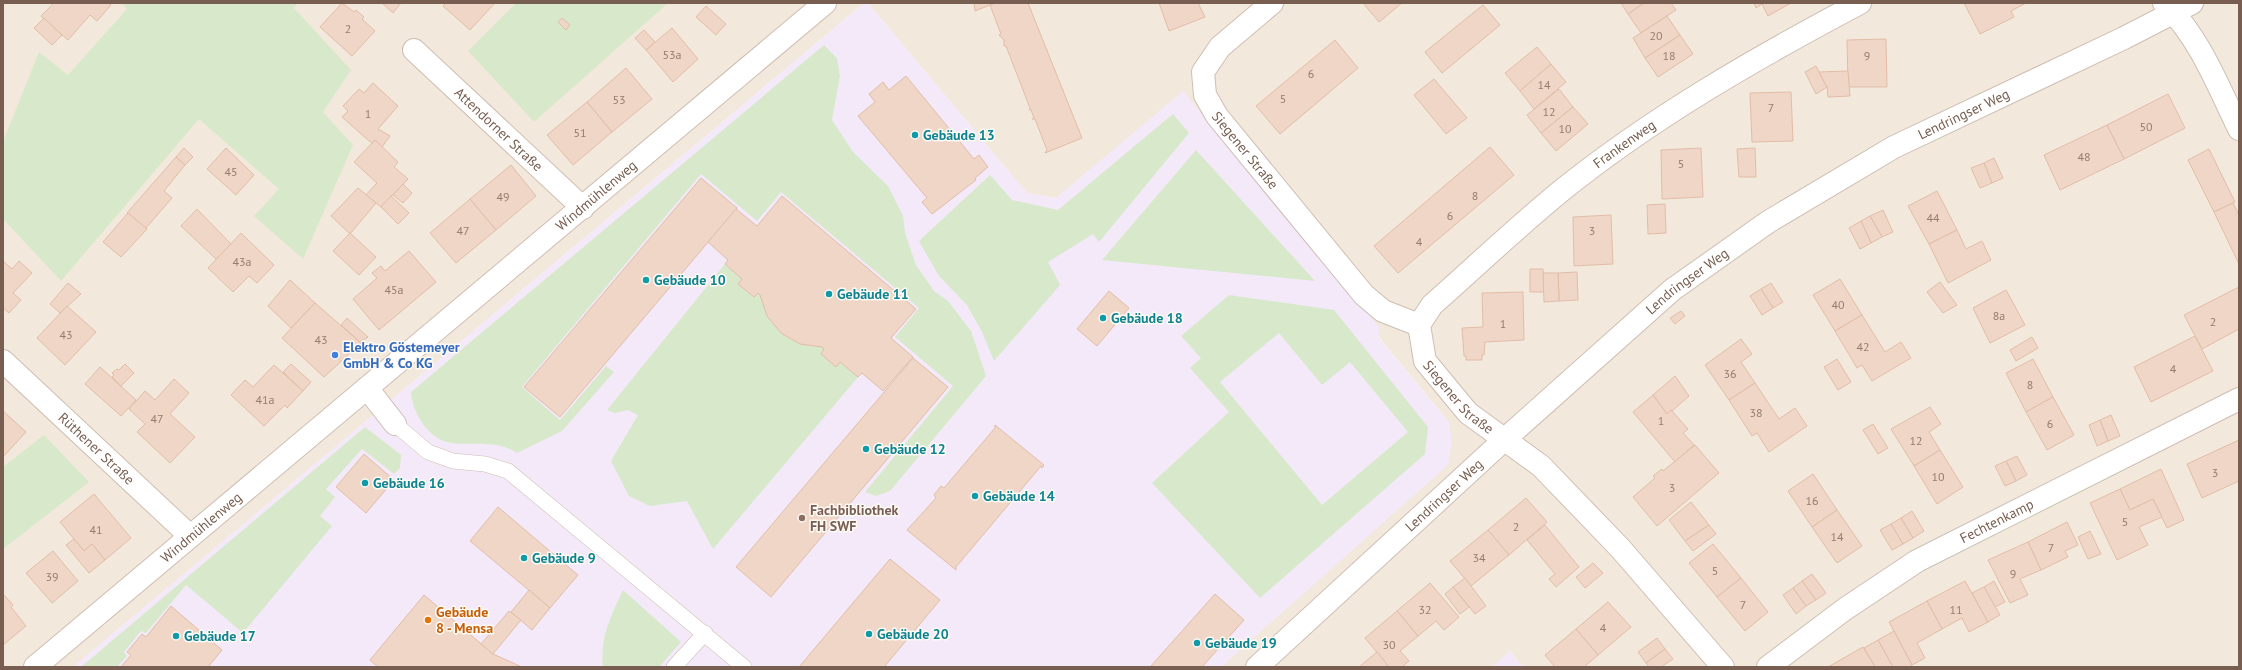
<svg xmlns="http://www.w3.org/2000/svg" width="2242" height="670" viewBox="0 0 2242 670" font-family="'PT Sans',sans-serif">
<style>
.residential{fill:#f3e8dc}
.education{fill:#f3e9f9}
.green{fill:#d8e9cb;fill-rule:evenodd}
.building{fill:#f0d6c6;stroke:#e1bda8}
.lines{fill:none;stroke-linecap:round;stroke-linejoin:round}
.service-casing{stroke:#cebeb2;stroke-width:16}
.minor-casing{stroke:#cebeb2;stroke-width:24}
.service{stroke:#fff;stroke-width:15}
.minor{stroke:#fff;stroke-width:22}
.culture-dot{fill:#0f9aa8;stroke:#fefaf4;stroke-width:1.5}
.shop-dot{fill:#3f7fe0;stroke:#fefaf4;stroke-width:1.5}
.education-dot{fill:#8d6e63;stroke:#fefaf4;stroke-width:1.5}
.food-dot{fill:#e8710a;stroke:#fefaf4;stroke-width:1.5}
.labels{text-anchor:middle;stroke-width:3;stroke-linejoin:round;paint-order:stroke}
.number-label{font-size:12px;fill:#957c6e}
.street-label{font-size:14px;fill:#775e50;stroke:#fefaf4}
.culture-label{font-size:14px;font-weight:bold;fill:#0d838f;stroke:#fefaf4;text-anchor:start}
.shop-label{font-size:14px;font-weight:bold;fill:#366cbe;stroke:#fefaf4;text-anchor:start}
.education-label{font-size:14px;font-weight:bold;fill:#785e54;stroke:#fefaf4;text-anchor:start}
.food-label{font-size:14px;font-weight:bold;fill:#c56008;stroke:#fefaf4;text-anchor:start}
</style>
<rect width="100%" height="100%" fill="#fcf6ed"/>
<g class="residential">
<path d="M3 3H864L73 667H3Z"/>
<path d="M868 3H2239V667H1523L1510 651 1492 667H1221L1449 422 1378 336 1183 92 1056 198 1027 193Z"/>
</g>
<g class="education">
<path d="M864 3H868L1027 193 1056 198 1183 91 1380 328 1378 337 1449 422 1452 443 1448 465 1221 667H73Z"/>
<path d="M1510 651 1523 667H1492Z"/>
</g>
<g class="green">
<path d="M122 3H298L294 8 351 70 323 112 353 145 303 259 254 216 279 189 199 119 61 281 3 219V142L39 52 68 75 127 9Z"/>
<path d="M516 3H668L534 122 468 51Z"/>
<path d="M824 45 837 58 840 76 832 120 853 152 888 186 903 216 905 233 916 265 934 291 948 301 971 331 986 376 890 491 876 496 865 492 953 386 895 337 919 308 781 192 757 221 701 174 522 387 560 420 606 366 614 372 562 431 517 453C494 438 470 447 447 442 427 437 412 411 411 392Z"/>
<path d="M1173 114 1189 133 1099 242 1093 234 1048 262 1060 285 994 361 982 332 967 305 939 276 919 241 990 175 1012 200 1058 210Z"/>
<path d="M1196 150 1315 281 1102 260Z"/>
<path d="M725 264 742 279 738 284 754 297 758 293 824 349 821 354 836 367 840 362 858 377 713 549 687 501 650 506 629 496 611 461 638 415 628 410 615 413 607 410Z"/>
<path d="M1229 295 1334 310 1428 427 1425 454 1260 598 1152 483 1229 412 1190 368 1201 358 1181 336ZM1279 333 1322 385 1350 362 1408 432 1322 505 1220 382Z"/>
<path d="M365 427 401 455 400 468 394 474 362 449 326 489 335 497 320 516 332 526 243 633 186 585 146 633 141 631 124 652 127 656 117 667H81Z"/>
<path d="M44 435 89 482 3 549V467Z"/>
<path d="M623 590 681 642 659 667H603C600 637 611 616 623 590Z"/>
</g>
<g class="building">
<path d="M54 3H108L111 5 97 21 90 15 68 40 41 16Z"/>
<path d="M342 3 354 12 356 10 364 17 362 19 375 31 352 56 320 27Z"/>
<path d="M382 3H401L393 13Z"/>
<path d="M446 3H495L470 30 443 6Z"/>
<path d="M995 3 975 11 974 3Z"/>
<path d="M995 3H1028L1082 138 1045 153 1047 150 1035 119H1032L1034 118 1031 110H1029L1030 108 1006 46H1004V40L999 35 1001 34 990 5Z"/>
<path d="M1159 3H1198L1205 17 1169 31Z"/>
<path d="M1363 3H1402L1379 22Z"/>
<path d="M1621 3H1644L1628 14Z"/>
<path d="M1644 3H1671L1676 10 1641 33 1628 14Z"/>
<path d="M1754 3H1791L1768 16 1762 4 1756 8Z"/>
<path d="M1964 3H2026L2011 11 2014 17 1980 34Z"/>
<path d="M1483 5 1500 25 1442 73 1425 52Z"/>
<path d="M706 6 726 24 716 35 696 17Z"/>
<path d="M1667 16 1680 35 1645 58 1633 38Z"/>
<path d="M44 18 62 35 52 45 34 28Z"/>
<path d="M562 18 570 25 566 30 558 22Z"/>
<path d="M672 28 698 59 673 82 646 50Z"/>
<path d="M644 30 655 42 646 50 635 38Z"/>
<path d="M1680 35 1693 54 1658 77 1645 58Z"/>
<path d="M1886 39 1887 87H1848L1847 40Z"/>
<path d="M1335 40 1358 68 1280 134 1256 106Z"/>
<path d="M1537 47 1551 64 1520 91 1505 73Z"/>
<path d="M1551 64 1566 82 1534 109 1520 91Z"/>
<path d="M1816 66 1827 87 1816 94 1805 72Z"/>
<path d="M626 68 652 99 612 132 587 102Z"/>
<path d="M1848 71 1850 96 1828 97 1827 87 1819 72Z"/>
<path d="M906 76 974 159 979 155 988 167 975 178 976 180 932 214 922 202 927 198 858 116 875 102 869 94 875 89 883 82 889 90Z"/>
<path d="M1434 79 1467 118 1446 134 1414 95Z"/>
<path d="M373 83 398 106 378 129 390 136 382 147 375 140 372 143 368 140 342 117 348 111 343 106 359 89 364 93Z"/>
<path d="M1559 89 1573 107 1541 133 1527 115Z"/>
<path d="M1791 92 1793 141 1752 142 1750 93Z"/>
<path d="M2168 94 2185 128 2124 159 2107 125Z"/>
<path d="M587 102 612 132 573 165 547 135Z"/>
<path d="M1573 107 1588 124 1556 151 1541 133Z"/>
<path d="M2107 125 2124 159 2060 190 2044 155Z"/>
<path d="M375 140 398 162 394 167 408 179 381 207 366 195 377 183 354 162Z"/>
<path d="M1490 147 1514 175 1398 273 1374 246Z"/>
<path d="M184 148 193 157 185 165 176 157Z"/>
<path d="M226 148 254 175 236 195 207 169Z"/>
<path d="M1701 148 1703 197 1662 199 1661 150Z"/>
<path d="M1755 148 1756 177H1739L1737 149Z"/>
<path d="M2209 149 2235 202 2214 212 2188 160Z"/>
<path d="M176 157 185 165 164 191 172 198 145 229 127 213Z"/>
<path d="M1994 158 2003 178 1992 183 1984 163Z"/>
<path d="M1984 163 1992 183 1980 188 1971 168Z"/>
<path d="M511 165 536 196 496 230 470 199Z"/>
<path d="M701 178 737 208 560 417 524 387Z"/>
<path d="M403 184 412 193 403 203 393 195Z"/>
<path d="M358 188 376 203 350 234 331 216Z"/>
<path d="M1937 191 1957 230 1929 244 1908 206Z"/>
<path d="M391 196 409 213 398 224 381 207Z"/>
<path d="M782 196 916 309 891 338 913 357 883 391 862 373 858 377 840 362 836 367 821 354 824 349 822 347 800 344 781 333 767 316 760 295 758 293 754 297 738 284 742 279 725 264 728 260 708 242 736 209 757 226Z"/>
<path d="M470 199 496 230 456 263 430 233Z"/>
<path d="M2233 203 2239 215V264L2214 212Z"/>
<path d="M1665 204 1666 233 1648 234 1647 205Z"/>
<path d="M197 209 231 244 216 259 181 226Z"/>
<path d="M1883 210 1893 232 1882 237 1870 216Z"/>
<path d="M128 213 147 229 121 257 103 242Z"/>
<path d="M1611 215 1613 264 1574 266 1573 217Z"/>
<path d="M1870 216 1882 237 1871 243 1861 221Z"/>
<path d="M1861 221 1871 243 1860 249 1849 228Z"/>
<path d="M1957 230 1966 249 1982 241 1991 260 1948 283 1929 244Z"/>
<path d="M241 233 274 265 257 283 249 276 233 292 208 268Z"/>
<path d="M350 233 376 257 359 275 333 251Z"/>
<path d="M409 251 436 282 379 330 353 299 377 278 372 273 381 266 385 271Z"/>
<path d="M3 261 12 269 19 261 32 273 13 293 21 300 9 313 3 308Z"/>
<path d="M1530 269H1543L1544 292H1530Z"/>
<path d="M1577 272 1578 300 1559 301 1558 273Z"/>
<path d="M1543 273H1558L1559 301 1544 302Z"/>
<path d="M1840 279 1862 315 1835 331 1813 295Z"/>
<path d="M290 280 315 303 291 328 268 306Z"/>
<path d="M1940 282 1957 305 1943 313 1927 292Z"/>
<path d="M68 283 81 294 60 313 50 304Z"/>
<path d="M1771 283 1783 302 1773 308 1761 289Z"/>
<path d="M2239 287V329L2202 349 2184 315Z"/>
<path d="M1761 289 1773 308 1762 315 1750 296Z"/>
<path d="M2006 290 2025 325 1990 343 1973 308Z"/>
<path d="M1109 291 1129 308 1097 346 1077 329Z"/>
<path d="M1523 292 1524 340 1485 342 1484 355H1482V360H1466V356H1464L1462 328 1483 327 1482 293Z"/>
<path d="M315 303 361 343 324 377 282 338Z"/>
<path d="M67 306 96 332 65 365 37 338Z"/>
<path d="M1681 311 1685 316 1675 324 1670 318Z"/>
<path d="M1862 315 1885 352 1901 342 1911 358 1872 381 1862 365 1857 368 1835 331Z"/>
<path d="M347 318 368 337 360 342 341 325Z"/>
<path d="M2195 336 2213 371 2151 402 2134 367Z"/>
<path d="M2032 337 2038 348 2016 361 2010 350Z"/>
<path d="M1741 339 1752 354 1741 362 1755 383 1729 400 1705 365Z"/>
<path d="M913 358 948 387 771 597 736 567Z"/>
<path d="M1837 359 1851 382 1838 390 1824 367Z"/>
<path d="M2033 359 2053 397 2026 412 2006 373Z"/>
<path d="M125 364 134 373 121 386 112 377 114 375 112 373 117 369 119 370Z"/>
<path d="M291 364 311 382 303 391 283 372Z"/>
<path d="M274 365 303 391 287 408 285 405 264 426 231 395 245 380 253 387Z"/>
<path d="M100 367 136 400 121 416 85 384Z"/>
<path d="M1675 376 1689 396 1672 411 1671 410 1667 414 1653 395Z"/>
<path d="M174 379 189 393 170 414 195 437 170 463 137 432 145 424 129 409 145 391 155 400Z"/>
<path d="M1755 383 1779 419 1795 408 1807 426 1769 452 1757 433 1752 436 1729 400Z"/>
<path d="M1653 395 1667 414 1671 410 1688 429 1683 433 1694 445 1675 462 1633 412Z"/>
<path d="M2053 397 2074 435 2047 450 2026 412Z"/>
<path d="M1930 407 1941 424 1929 432 1940 450 1914 466 1891 429Z"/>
<path d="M3 411 26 432 3 457Z"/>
<path d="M2111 415 2120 436 2108 441 2100 420Z"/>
<path d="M2100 420 2108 441 2097 446 2089 425Z"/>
<path d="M1873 424 1888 448 1878 454 1863 430Z"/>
<path d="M995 425 1044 465 1042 468 1041 466 956 567V570L907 530 936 498 934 495 941 486 944 488 995 428Z"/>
<path d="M2239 440V481L2202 498 2187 464Z"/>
<path d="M1695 445 1719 473 1657 526 1633 497 1655 478 1653 476 1662 469 1663 471Z"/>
<path d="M1940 450 1963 487 1937 504 1914 466Z"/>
<path d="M364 454 394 480 366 513 336 487Z"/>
<path d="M2017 456 2027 475 2016 481 2006 461Z"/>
<path d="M2006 461 2016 481 2005 486 1995 466Z"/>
<path d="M2161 469 2184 520 2167 528 2153 499 2130 510 2120 489Z"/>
<path d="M1813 474 1837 510 1812 527 1788 491Z"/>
<path d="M2120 489 2130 510 2153 499 2162 517 2139 527 2148 545 2117 560 2090 503Z"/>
<path d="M94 494 131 538 105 560 92 544 84 551 60 522Z"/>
<path d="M1526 498 1547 522 1509 555 1488 530Z"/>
<path d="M1691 502 1709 525 1685 541 1669 520Z"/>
<path d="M498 507 578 575 550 608 470 541Z"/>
<path d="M1837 510 1862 546 1837 563 1812 527Z"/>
<path d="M1912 511 1924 531 1913 538 1901 518Z"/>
<path d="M1901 518 1913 538 1903 544 1891 524Z"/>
<path d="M2067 522 2078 545 2065 551 2068 557 2041 570 2028 542Z"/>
<path d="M1891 524 1903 544 1892 550 1880 530Z"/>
<path d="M1545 525 1579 567 1556 587 1549 579 1555 574 1527 540Z"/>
<path d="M1709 525 1716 534 1693 551 1685 541Z"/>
<path d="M1488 530 1509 555 1471 586 1450 561Z"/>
<path d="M2090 531 2101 554 2088 559 2078 537Z"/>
<path d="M74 539 84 551 92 544 105 560 89 573 66 545Z"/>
<path d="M2028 542 2041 570 2020 579 2028 595 2010 603 1988 560Z"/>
<path d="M1713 544 1741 578 1717 597 1689 563Z"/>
<path d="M53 551 78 581 52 603 26 573Z"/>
<path d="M890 559 940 600 884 667H799Z"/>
<path d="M1593 563 1603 573 1585 588 1576 577Z"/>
<path d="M1812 574 1826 593 1816 600 1802 581Z"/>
<path d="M1465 578 1486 606 1475 614 1453 587Z"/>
<path d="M1741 578 1768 612 1745 631 1717 597Z"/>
<path d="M1802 581 1816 600 1806 606 1793 588Z"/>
<path d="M1965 581 1988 622 1969 632 1962 618 1942 629 1927 601Z"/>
<path d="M1994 581 2005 602 1995 607 1984 587Z"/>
<path d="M1430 583 1459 617 1444 630 1436 621 1418 636 1397 611Z"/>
<path d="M1453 587 1469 607 1460 614 1445 594Z"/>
<path d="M1984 587 2000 615 1988 622 1972 593Z"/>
<path d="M1793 588 1806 606 1796 614 1783 595Z"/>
<path d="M529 590 550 608 532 630 511 612Z"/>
<path d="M3 594 13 605 11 607 26 626 3 645Z"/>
<path d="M1215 594 1244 620 1202 667H1150Z"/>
<path d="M424 595 493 654 522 667H378L370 660Z"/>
<path d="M1927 601 1942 629 1917 643 1925 658 1912 665 1889 622Z"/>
<path d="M1608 602 1631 627 1598 655 1576 629Z"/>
<path d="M171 606 222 650 208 667H121L131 655 127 652 142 634 146 637Z"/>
<path d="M509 611 521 620 493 654 481 644Z"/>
<path d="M1397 611 1418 636 1400 651 1409 661 1402 667H1389L1365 638Z"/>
<path d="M1576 629 1598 655 1584 667H1555L1545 655Z"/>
<path d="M1894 631 1912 665 1908 667H1893L1878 640Z"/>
<path d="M1657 638 1665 649 1646 663 1638 652Z"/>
<path d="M1878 640 1893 667H1875L1864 648Z"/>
<path d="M1863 647 1875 667H1828Z"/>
<path d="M1665 649 1673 659 1661 667H1649L1646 663Z"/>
<path d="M1377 652 1389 667H1359Z"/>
</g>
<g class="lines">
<g class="service-casing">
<g id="service">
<path d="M395 424 428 452 453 461 485 464 508 471 744 667"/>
<path d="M674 667 705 633"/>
</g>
</g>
<g class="minor-casing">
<g id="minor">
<path id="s1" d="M1272 3 1220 47 1203 72 1205 95 1217 116 1364 295 1383 311 1419 325"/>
<path d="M2164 3C2199 36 2218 86 2239 129"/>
<path id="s2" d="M414 50 583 208"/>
<path id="s3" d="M1419 325 1432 305C1475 267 1517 227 1561 191 1653 117 1756 58 1860 3"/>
<path id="s4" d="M1419 325 1425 361 1468 413 1541 466 1620 548 1723 667"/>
<path id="s5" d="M3 361 190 536"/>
<path d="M367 388 395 424"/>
<path id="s6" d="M35 667 825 3"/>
<path id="s7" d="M1257 667 1505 439 1672 290 1768 222 1894 147 2124 38 2192 3"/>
<path id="s8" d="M1768 667 1845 609 1917 561 2239 399"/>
</g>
</g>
<use href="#service" class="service"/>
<use href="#minor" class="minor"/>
</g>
<g class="culture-dot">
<circle cx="915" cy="135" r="4"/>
<circle cx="646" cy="280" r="4"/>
<circle cx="829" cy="294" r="4"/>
<circle cx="1103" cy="318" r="4"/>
<circle cx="866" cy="449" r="4"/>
<circle cx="365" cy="483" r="4"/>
<circle cx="975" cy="496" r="4"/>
<circle cx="524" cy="558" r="4"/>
<circle cx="869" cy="634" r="4"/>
<circle cx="176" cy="636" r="4"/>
<circle cx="1197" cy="643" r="4"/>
</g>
<circle class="shop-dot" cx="335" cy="355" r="4"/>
<circle class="education-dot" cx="802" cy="518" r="4"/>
<circle class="food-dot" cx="428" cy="620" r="4"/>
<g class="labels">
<g class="number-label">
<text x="348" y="33">2</text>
<text x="1656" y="40">20</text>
<text x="672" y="59">53a</text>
<text x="1669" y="60">18</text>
<text x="1867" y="60">9</text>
<text x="1311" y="78">6</text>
<text x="1544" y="89">14</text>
<text x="1283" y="103">5</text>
<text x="619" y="104">53</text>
<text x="1771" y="112">7</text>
<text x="1549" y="116">12</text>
<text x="368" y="118">1</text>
<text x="2146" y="131">50</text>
<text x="1565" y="133">10</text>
<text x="580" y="137">51</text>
<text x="2084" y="161">48</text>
<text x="1681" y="168">5</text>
<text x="231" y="176">45</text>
<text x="1475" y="200">8</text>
<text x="503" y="201">49</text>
<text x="1450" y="220">6</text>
<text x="1933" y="222">44</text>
<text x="463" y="235">47</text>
<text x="1592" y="235">3</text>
<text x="1419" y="246">4</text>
<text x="242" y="266">43a</text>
<text x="394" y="294">45a</text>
<text x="1838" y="309">40</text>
<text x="1999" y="320">8a</text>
<text x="2213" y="326">2</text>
<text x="1503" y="328">1</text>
<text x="66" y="339">43</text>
<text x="321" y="344">43</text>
<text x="1863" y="351">42</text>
<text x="2173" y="373">4</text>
<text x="1730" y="378">36</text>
<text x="2030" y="389">8</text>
<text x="265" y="404">41a</text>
<text x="1756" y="417">38</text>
<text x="157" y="423">47</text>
<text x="1661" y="425">1</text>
<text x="2050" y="428">6</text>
<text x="1916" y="445">12</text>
<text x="2215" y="477">3</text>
<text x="1938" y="481">10</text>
<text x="1672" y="492">3</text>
<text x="1812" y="505">16</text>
<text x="2125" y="526">5</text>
<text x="1516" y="531">2</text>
<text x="96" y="534">41</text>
<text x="1837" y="541">14</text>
<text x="2051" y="552">7</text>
<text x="1479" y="562">34</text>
<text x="1715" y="575">5</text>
<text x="2013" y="578">9</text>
<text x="52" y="581">39</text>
<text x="1743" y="609">7</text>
<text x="1425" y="614">32</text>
<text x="1956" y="614">11</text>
<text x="1603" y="632">4</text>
<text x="1389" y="649">30</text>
</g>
<g class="street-label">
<text dy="5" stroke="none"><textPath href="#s7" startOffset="902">Lendringser Weg</textPath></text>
<text dy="5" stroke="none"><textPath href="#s2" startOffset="116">Attendorner Straße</textPath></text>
<text dy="5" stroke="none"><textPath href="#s3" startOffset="275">Frankenweg</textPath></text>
<text dy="5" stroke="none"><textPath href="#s1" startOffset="190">Siegener Straße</textPath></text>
<text dy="5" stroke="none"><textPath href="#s6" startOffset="733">Windmühlenweg</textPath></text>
<text dy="5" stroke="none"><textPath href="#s7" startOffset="578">Lendringser Weg</textPath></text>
<text dy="5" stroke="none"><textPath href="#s4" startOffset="86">Siegener Straße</textPath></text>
<text dy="5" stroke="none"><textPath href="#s5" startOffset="128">Rüthener Straße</textPath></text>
<text dy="5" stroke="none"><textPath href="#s7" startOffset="254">Lendringser Weg</textPath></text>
<text dy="5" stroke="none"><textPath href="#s8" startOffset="272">Fechtenkamp</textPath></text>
<text dy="5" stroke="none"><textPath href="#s6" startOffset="217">Windmühlenweg</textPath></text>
</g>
<g class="culture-label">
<text x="923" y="140">Gebäude 13</text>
<text x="654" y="285">Gebäude 10</text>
<text x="837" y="299">Gebäude 11</text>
<text x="1111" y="323">Gebäude 18</text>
<text x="874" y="454">Gebäude 12</text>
<text x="373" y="488">Gebäude 16</text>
<text x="983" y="501">Gebäude 14</text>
<text x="532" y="563">Gebäude 9</text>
<text x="877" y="639">Gebäude 20</text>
<text x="184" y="641">Gebäude 17</text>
<text x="1205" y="648">Gebäude 19</text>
</g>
<g class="shop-label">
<text x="343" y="352">Elektro Göstemeyer<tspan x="343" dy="16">GmbH &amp; Co KG</tspan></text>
</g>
<g class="education-label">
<text x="810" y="515">Fachbibliothek<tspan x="810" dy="16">FH SWF</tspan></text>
</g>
<g class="food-label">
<text x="436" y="617">Gebäude<tspan x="436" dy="16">8 - Mensa</tspan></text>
</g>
</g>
<rect width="2242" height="670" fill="none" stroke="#775e50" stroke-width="8"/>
</svg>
